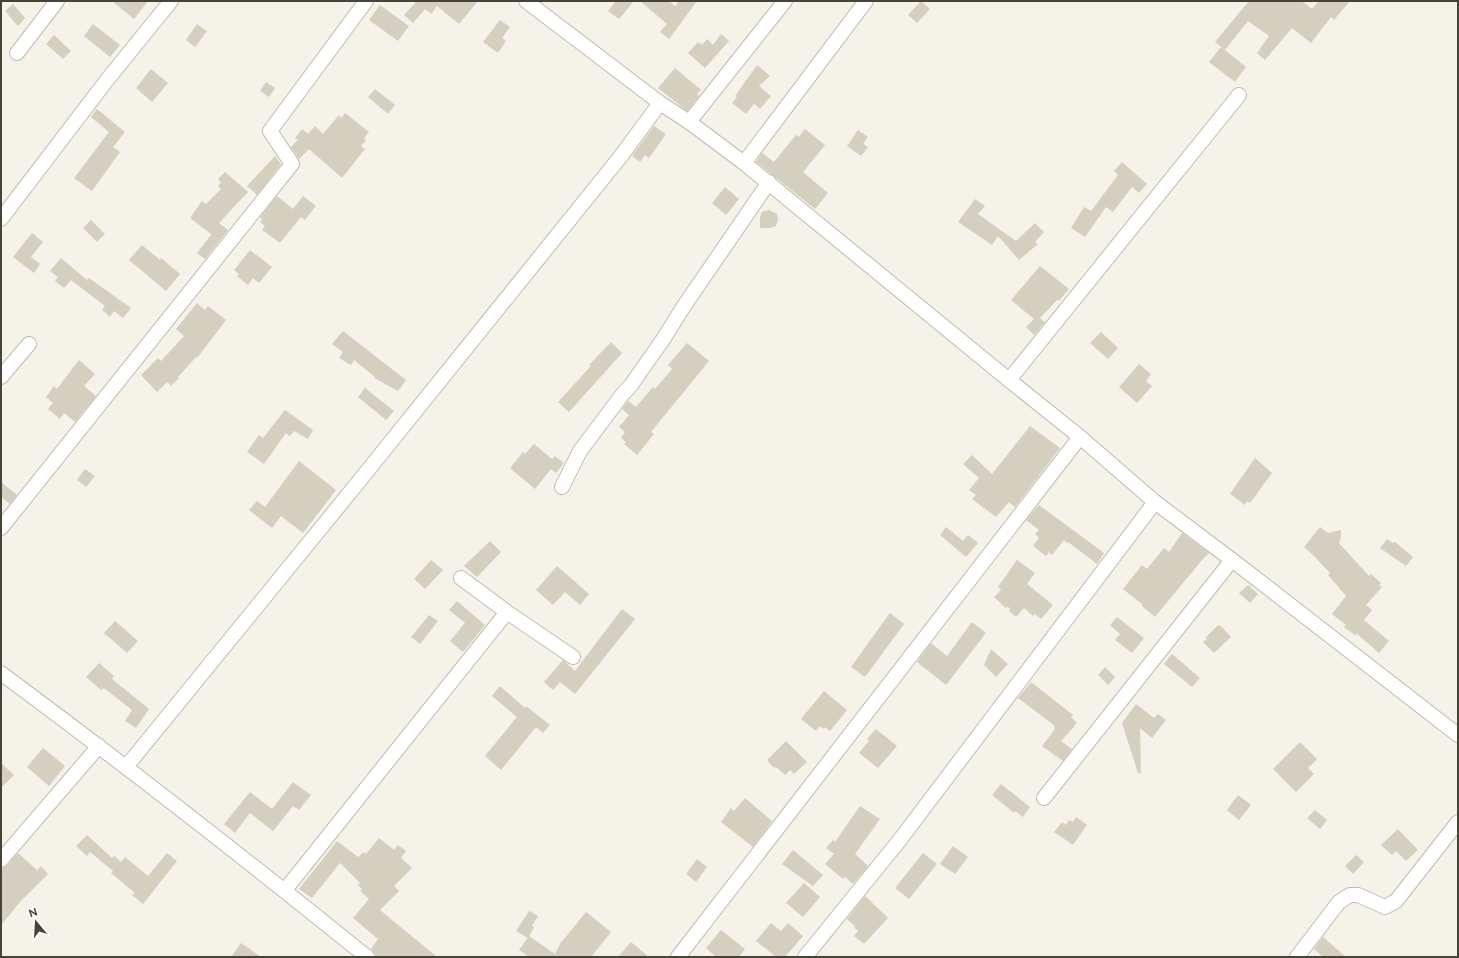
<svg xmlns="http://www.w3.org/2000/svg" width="1459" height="958" viewBox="0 0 1459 958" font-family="Raleway,sans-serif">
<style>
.building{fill:#d5cfbf}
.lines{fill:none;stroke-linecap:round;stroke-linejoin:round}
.street-casing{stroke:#bfbbac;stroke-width:16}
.street{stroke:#fff;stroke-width:14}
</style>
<rect width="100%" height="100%" fill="#f4f2e9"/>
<g class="building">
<path d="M112 1H148L134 19Z"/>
<path d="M415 1H478L459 24 437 6 431 14 425 9 413 23 404 15 416 2Z"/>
<path d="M616 1H634L619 19 608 11Z"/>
<path d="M640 1H669L675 6 679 1H697L669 39 660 32 667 24Z"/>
<path d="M921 1 930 9 917 23 908 15Z"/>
<path d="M1249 1H1302L1312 9 1319 1H1350L1334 20 1331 17 1311 43 1292 28 1265 60 1257 53 1269 36 1248 21 1225 50 1215 42Z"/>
<path d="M13 4 25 18 18 26 5 11Z"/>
<path d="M380 5 409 26 398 41 369 20Z"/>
<path d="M500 20 510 27 502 38 506 41 498 53 483 42Z"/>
<path d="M93 24 120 45 110 57 84 36Z"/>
<path d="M197 24 207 31 195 47 186 40Z"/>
<path d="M721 34 729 41 705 68 688 53 698 42 702 45 707 39 713 45Z"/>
<path d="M54 35 71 51 63 59 46 44Z"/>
<path d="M1221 47 1246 67 1235 82 1209 62Z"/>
<path d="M757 65 770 76 759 86 771 96 760 109 754 104 746 114 732 103 737 97 735 96Z"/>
<path d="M675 68 701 90 697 94 699 96 687 111 658 88Z"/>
<path d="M151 69 168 83 152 102 136 88Z"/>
<path d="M266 82 275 88 269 97 260 91Z"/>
<path d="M375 89 395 105 388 114 368 97Z"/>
<path d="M97 109 125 132 113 147 120 152 92 191 74 178 109 132 91 117Z"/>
<path d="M345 113 369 132 364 138 366 140 361 146 365 149 342 178 309 149 299 159 291 147 298 140 295 138 302 129 308 134 315 126 323 134 339 115 341 118Z"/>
<path d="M654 126 666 134 649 158 645 155 640 162 632 156Z"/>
<path d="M805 129 825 145 803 172 828 193 815 209 756 162 762 153 774 162 796 135 799 137Z"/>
<path d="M858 130 868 137 863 144 868 147 861 156 847 146Z"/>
<path d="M275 156 281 164 257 195 247 186Z"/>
<path d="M1122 162 1147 184 1139 193 1132 187 1113 212 1106 207 1085 237 1071 228 1084 207 1091 211 1118 175 1114 171Z"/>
<path d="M225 172 248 192 219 223 228 230 205 259 197 253 211 235V234L190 218 202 201 206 204 221 189 218 186 221 183 218 179Z"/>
<path d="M725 187 739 199 726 215 712 203Z"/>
<path d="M277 196 293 209 303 196 316 206 305 220 301 217 280 243 262 230 265 226 260 222 262 219 260 217Z"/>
<path d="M975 199 985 206 978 214 1016 241 1035 223 1044 232 1035 242 1038 244 1019 260 998 236 992 245 958 222Z"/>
<path d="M769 210 777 214 778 220 776 226 770 228H760V218L762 212Z"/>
<path d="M91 220 105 234 97 242 83 228Z"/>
<path d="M32 233 43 242 31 257 40 264 34 273 13 257Z"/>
<path d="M142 245 160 260 161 258 180 274 166 291 129 260Z"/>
<path d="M250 250 272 267 259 283 253 278 248 285 237 276 239 274 234 270Z"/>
<path d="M61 258 87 280 89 278 131 308 123 318 114 311 110 317 102 310 105 306 71 280 64 288 55 281 58 277 50 271Z"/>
<path d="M1040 266 1069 289 1059 301 1057 300 1040 318 1045 322 1034 335 1026 327 1034 319 1011 300Z"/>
<path d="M197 303 205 310 208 306 226 320 197 358 196 357 178 377 179 378 171 386 167 382 157 392 141 375 158 358 161 361 184 336 176 329Z"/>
<path d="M343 331 406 380 398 391 374 378 375 377 354 360 351 365 339 358 343 352 332 344Z"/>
<path d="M1101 332 1118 348 1108 359 1090 343Z"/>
<path d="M611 342 622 353 569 412 558 402 591 366 589 365Z"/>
<path d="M687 343 709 361 651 432 654 434 637 455 624 444 626 442 621 438 625 432 619 427 629 415 622 409 628 401 636 407 653 387 655 389 672 369 668 365Z"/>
<path d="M79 360 95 374 84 386 96 396 75 422 64 413 60 419 48 409 53 403 46 397 54 386 57 389Z"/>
<path d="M1139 364 1151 374 1146 381 1152 386 1137 403 1119 387Z"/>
<path d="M365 388 394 411 386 420 358 397Z"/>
<path d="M285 410 313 430 308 439 294 431 290 436 286 433 264 464 247 452 259 435 263 438Z"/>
<path d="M1030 426 1060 448 1015 507 1009 502 996 517 972 499 976 495 969 490 979 478 963 464 972 455 992 474Z"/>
<path d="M534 444 552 459 555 456 564 463 556 473 551 469 535 489 510 468 523 452 525 454Z"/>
<path d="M1255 458 1272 473 1250 503 1247 501 1245 505 1230 494Z"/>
<path d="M299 461 336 490 303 533 281 516 272 528 249 510 257 501 265 507Z"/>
<path d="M85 469 95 476 86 487 77 480Z"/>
<path d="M1 482 17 495 10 504 1 497Z"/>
<path d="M1039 505 1104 553 1097 564 1068 542 1067 543 1064 540 1052 555 1049 552 1046 556 1033 546 1039 538 1035 534 1039 530 1026 520Z"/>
<path d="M946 527 963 541 968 535 978 543 966 557 940 535Z"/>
<path d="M1320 527 1328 533 1341 530V537L1339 543 1369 576 1371 574 1381 583 1379 585 1382 587 1366 605 1372 610 1364 620 1389 641 1379 653 1357 634 1355 635 1344 627 1346 625 1332 614 1346 596 1328 575 1330 573 1313 555 1304 547Z"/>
<path d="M1182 533 1209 553 1202 560 1155 617 1142 606 1143 605 1123 589 1142 565 1147 569 1164 548 1169 552Z"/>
<path d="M1387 539 1393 543 1395 542 1413 557 1406 566 1380 548Z"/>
<path d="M490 541 501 552 477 577 464 566Z"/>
<path d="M431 560 443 570 425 589 414 579Z"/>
<path d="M1017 560 1035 573 1027 584 1053 605 1041 619 1035 614 1033 616 1024 608 1016 617 1009 611 1010 608 1007 607 1006 608 994 597 1000 591 1001 589 998 587Z"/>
<path d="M557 566 589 594 580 605 565 592 553 605 536 590Z"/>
<path d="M1248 585 1258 594 1250 603 1239 593Z"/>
<path d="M457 601 485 625 463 652 450 641 465 623 449 610Z"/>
<path d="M622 609 635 619 575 694 560 682 553 690 544 682 563 660 575 671Z"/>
<path d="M890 613 904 624 865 677 851 667Z"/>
<path d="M429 615 438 621 420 644 411 637Z"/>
<path d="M1117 617 1144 638 1132 653 1115 640 1120 634 1110 625Z"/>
<path d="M115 621 138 641 127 653 104 633Z"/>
<path d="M972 622 986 633 946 685 917 662 931 643 947 656Z"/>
<path d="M1218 625 1222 627 1231 637 1214 653 1203 642 1207 639 1206 637Z"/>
<path d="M991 649 1008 664 996 677 984 665Z"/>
<path d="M1172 654 1200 678 1192 687 1164 664Z"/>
<path d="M99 663 114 676 112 679 149 709 136 728 125 721 132 710 104 688 101 690 86 677Z"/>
<path d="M1105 667 1115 677 1108 685 1098 675Z"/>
<path d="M1031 682 1073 715 1071 717 1077 723 1061 741 1072 749 1063 761 1042 746 1055 729 1054 728 1055 726 1018 698Z"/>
<path d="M500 686 525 708 526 706 550 725 543 733 536 727 501 770 485 756 517 717 492 696Z"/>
<path d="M824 691 847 710 830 731 825 727 824 729 820 726 816 731 801 719Z"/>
<path d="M1136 704 1154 718 1158 714 1166 720 1152 738 1140 728 1141 773H1138L1122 723Z"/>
<path d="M876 729 897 746 878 768 859 753 869 741 867 739Z"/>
<path d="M786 741 807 762 794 774 790 770 785 775 776 767 774 768 767 760Z"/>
<path d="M1300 742 1317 759 1308 768 1314 774 1296 792 1273 769Z"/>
<path d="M43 748 65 766 49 786 27 767Z"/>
<path d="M1 763 14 775 1 788Z"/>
<path d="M293 782 311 795 299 810 293 806 273 831 250 813 235 833 224 824 250 792 272 809Z"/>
<path d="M1001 784 1030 807 1023 817 1015 811 1014 813 992 795Z"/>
<path d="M1238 795 1251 805 1239 820 1227 810Z"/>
<path d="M745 798 772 821 753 847 721 822 731 808 734 811Z"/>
<path d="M860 806 880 819 855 854 868 866 853 884 845 877 843 879 825 864 834 854 826 848 833 840 835 842Z"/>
<path d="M1315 810 1327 820 1320 829 1307 818Z"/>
<path d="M1076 817 1087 825 1073 845 1054 832 1062 822 1066 825 1069 820 1073 822Z"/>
<path d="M1398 829 1418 850 1406 861 1396 851 1392 855 1381 845Z"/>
<path d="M87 835 112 858 114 856 121 862 125 857 148 876 167 853 177 861 143 904 132 895 135 893 111 873 113 871 90 852 87 856 76 846Z"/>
<path d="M379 838 394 850 398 845 406 851 401 858 412 868 394 886 399 891 380 910 437 957 375 956V954L371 949 378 939 353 918 369 899 360 891 362 889 358 885 360 883 340 863 312 898 299 889 337 841 358 857 364 852 366 854Z"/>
<path d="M953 846 968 857 955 874 940 864Z"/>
<path d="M793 850 823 875 813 886 782 864Z"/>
<path d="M18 853 37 870 41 866 48 874 21 901 1 925V868L7 866Z"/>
<path d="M923 853 937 864 909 899 895 888Z"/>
<path d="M1356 855 1364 862 1353 874 1345 866Z"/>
<path d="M697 859 707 867 696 882 686 874Z"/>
<path d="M804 883 820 897 803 917 786 903Z"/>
<path d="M865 896 888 918 864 944 854 936 858 931 854 927 855 926 847 919Z"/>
<path d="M529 911 538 916 532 926 534 927 528 938 516 931Z"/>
<path d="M586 912 611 932 591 957H529L519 950 529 936 555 954 561 942 565 938Z"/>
<path d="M771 923 781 931 788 923 803 936 785 957H776L756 941Z"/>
<path d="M721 930 745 949 739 957H716L706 948Z"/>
<path d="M1323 937 1346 957H1323L1314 949Z"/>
<path d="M631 942 649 957H618Z"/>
<path d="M241 943 261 957H231Z"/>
</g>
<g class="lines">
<g class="street-casing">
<g id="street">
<path d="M526 1 660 103 689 122 744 163 1009 380 1080 437 1155 502 1232 560 1458 735"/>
<path d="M17 53 57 1"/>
<path d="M689 122 785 1"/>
<path d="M744 163 866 1"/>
<path d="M1 219 107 80 171 1"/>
<path d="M1 377 29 344"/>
<path d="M1009 380 1239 95"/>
<path d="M562 487 580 451 622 395 631 385 662 341 684 306 769 182"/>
<path d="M1 528 292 164 270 131 366 1"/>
<path d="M461 578 507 612 573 657"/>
<path d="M1 673C125 765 247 860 367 957"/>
<path d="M126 767 356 485 621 156 660 103"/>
<path d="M1044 798 1232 560"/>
<path d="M1 860 99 746"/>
<path d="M285 890 507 612"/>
<path d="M678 957 1080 437"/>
<path d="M805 957 899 841 1155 502"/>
<path d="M1297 957 1339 902 1350 895H1358L1385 907 1396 901 1458 822"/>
</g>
</g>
<use href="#street" class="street"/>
</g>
<rect width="1459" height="958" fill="none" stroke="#474338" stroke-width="4"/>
<g transform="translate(36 922) rotate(342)" stroke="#ffffff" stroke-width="3" paint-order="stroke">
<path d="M0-3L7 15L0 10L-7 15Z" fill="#474338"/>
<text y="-6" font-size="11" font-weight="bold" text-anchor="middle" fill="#474338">N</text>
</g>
</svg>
